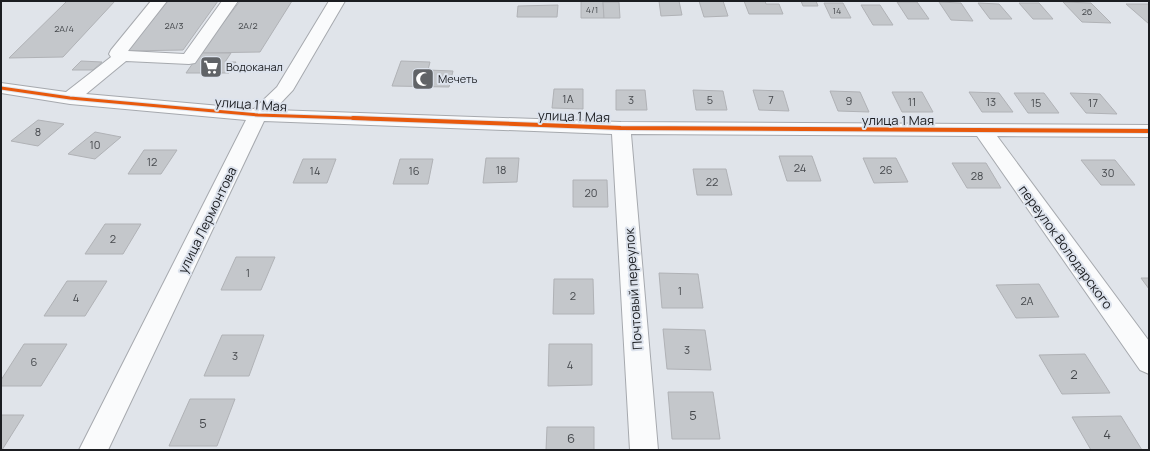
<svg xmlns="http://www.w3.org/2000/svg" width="1150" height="451" viewBox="0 0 1150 451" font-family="Manrope,sans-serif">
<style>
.building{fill:#c4c7cb;stroke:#b0b2b6}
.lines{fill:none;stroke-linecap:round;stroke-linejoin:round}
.minor-casing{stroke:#a6a9ae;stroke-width:2}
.minor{fill:#fafbfc;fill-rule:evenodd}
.cycleway-far1-casing{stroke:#dde3ed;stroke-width:5}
.cycleway-casing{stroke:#dde3ed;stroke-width:6}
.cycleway-far1{stroke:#e8590c;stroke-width:3}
.cycleway{stroke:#e8590c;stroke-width:4}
.labels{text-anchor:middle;stroke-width:4;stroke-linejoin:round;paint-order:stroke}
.far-number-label{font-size:9px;fill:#45484c}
.far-poi-label{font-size:11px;fill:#1b1d21;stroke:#dde3ed;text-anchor:start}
.number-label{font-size:11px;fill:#45484c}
.street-label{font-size:13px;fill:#1b1d21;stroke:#dde3ed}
.near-number-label{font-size:13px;fill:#45484c}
</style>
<rect width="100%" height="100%" fill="#e0e4ea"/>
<g class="building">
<path d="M67 1H115L63 57 9 58Z"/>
<path d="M168 1H218L183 50 127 51Z"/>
<path d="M240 1H292L260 52 200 53Z"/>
<path d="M581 1H603L604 18H581Z"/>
<path d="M659 1H679L682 15 661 16Z"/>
<path d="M699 1H723L728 16 704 17Z"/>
<path d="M744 1H765L766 4H779L783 14H749Z"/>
<path d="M801 1H816L818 6H803Z"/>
<path d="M603 2H619L620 18H604Z"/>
<path d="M897 2H917L929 19H908Z"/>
<path d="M939 2 961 3 973 21 951 20Z"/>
<path d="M1063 2 1091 3 1111 23 1082 22Z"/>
<path d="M824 3H843L851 18H831Z"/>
<path d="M978 3 999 4 1012 19H990Z"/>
<path d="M1019 3H1039L1053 19H1033Z"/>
<path d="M1126 4H1149V24Z"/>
<path d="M558 5 557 17H517L518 6Z"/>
<path d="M861 5H880L893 25H873Z"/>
<path d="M200 53H231L225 62H236L229 73H186Z"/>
<path d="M81 61 102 62 93 70H72Z"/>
<path d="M401 61 430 62 428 70 453 71 449 87 392 86Z"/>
<path d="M554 89H583V109L552 108Z"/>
<path d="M616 90H645L647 110H616Z"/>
<path d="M693 90 723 91 727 110H696Z"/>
<path d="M753 90 783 91 789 111 759 110Z"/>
<path d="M830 91 860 92 869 112 838 111Z"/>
<path d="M892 92H922L933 112H902Z"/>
<path d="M969 92 999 93 1013 112H982Z"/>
<path d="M1014 93H1044L1059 113H1028Z"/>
<path d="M1070 93 1100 94 1117 114 1086 113Z"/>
<path d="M38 120 64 124 38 146 11 141Z"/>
<path d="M95 132 121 137 95 159 68 154Z"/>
<path d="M144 150H177L161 174H128Z"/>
<path d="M779 156H812L821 181H787Z"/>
<path d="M486 158H519L517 182 483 183Z"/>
<path d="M863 158H896L908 182 874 183Z"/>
<path d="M303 159H336L327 183H293Z"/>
<path d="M400 159H433L428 184H393Z"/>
<path d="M1081 160H1115L1135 185H1101Z"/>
<path d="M952 163H986L1001 188H967Z"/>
<path d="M693 169H726L732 195H697Z"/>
<path d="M573 180H607L608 207H573Z"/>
<path d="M105 224H141L123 254H85Z"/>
<path d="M236 257H275L261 290H221Z"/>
<path d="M659 273 698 274 703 308H662Z"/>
<path d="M1141 278H1149V289Z"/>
<path d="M554 279H593L594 314H553Z"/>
<path d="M67 281H107L85 316H44Z"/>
<path d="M1039 284 1059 317 1016 318 996 285Z"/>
<path d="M663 329 705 330 711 370 667 369Z"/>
<path d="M222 335H264L249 376H204Z"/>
<path d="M24 344H67L41 386H1V380Z"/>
<path d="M549 344H592V385L548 386Z"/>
<path d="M1085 354 1110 393 1062 394 1039 355Z"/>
<path d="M668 392H713L720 439H672Z"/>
<path d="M190 399H235L217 446H169Z"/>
<path d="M1 415H24L2 450H1Z"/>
<path d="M1121 416 1142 450H1091L1072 417Z"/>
<path d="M547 427H594V450H546Z"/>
</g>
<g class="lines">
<g class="minor-casing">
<path id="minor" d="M151 1H167L128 51 184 54 222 1H238L195 63 189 64 126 61 86 94 254 109 277 87 329 1H345L293 90 274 110 621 122 1149 125V137L997 136 1149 341V374L1140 370 977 136 631 134 658 450H630L612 134 264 121 108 450H79L246 120 70 104 1 93V83L66 92 111 57 109 54 111 50Z"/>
</g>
<use href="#minor" class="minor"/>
<g class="cycleway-far1-casing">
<path id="cycleway-far1" d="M1 88 70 98 258 115 381 119"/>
</g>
<g class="cycleway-casing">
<path id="cycleway" d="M353 118 621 128 1149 131"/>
</g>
<use href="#cycleway-far1" class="cycleway-far1"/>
<use href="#cycleway" class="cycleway"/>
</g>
<defs>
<g id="supermarket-square" transform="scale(1.15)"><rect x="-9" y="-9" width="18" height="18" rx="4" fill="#606367" stroke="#dde3ed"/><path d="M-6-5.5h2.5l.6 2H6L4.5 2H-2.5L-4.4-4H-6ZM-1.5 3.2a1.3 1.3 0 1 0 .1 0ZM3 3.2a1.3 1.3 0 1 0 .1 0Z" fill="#fff"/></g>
<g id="mosque-square" transform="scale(1.15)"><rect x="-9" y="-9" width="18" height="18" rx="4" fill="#606367" stroke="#dde3ed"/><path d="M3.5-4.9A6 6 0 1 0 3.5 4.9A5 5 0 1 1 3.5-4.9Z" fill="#fff"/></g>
</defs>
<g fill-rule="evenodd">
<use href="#supermarket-square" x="211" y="67"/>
<use href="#mosque-square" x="423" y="79"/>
</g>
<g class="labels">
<g class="far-number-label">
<text x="592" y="13">4/1</text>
<text x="837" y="14">14</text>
<text x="1087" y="15">26</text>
<text x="174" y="29">2А/3</text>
<text x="248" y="29">2А/2</text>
<text x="64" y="32">2А/4</text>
</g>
<g class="far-poi-label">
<text x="226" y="71">Водоканал</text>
<text x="438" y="83">Мечеть</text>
</g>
<g class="number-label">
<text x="568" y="103">1А</text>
<text x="631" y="104">3</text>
<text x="710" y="104">5</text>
<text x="771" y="104">7</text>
<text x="849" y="105">9</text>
<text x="912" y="106">11</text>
<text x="991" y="106">13</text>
<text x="1036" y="107">15</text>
<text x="1093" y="107">17</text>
<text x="38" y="136">8</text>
<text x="95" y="149">10</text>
<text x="152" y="166">12</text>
<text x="800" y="172">24</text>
<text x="501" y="174">18</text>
<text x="886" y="174">26</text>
<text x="315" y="175">14</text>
<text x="414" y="175">16</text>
<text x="1108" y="177">30</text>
<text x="977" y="180">28</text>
<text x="712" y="186">22</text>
<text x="591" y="197">20</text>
<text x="113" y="243">2</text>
<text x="248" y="277">1</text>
<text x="680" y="295">1</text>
<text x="573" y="300">2</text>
<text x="76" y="302">4</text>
<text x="1027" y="305">2А</text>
<text x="687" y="354">3</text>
<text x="235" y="360">3</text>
<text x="34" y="366">6</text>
<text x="570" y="369">4</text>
</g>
<g class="street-label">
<text transform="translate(251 104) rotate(4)" y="5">улица 1 Мая</text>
<text transform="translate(574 116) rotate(2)" y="5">улица 1 Мая</text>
<text x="898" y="125">улица 1 Мая</text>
<text transform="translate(207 220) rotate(-64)" y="5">улица Лермонтова</text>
<text transform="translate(1066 247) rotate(54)" y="5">переулок Володарского</text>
<text transform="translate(633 289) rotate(-94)" y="5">Почтовый переулок</text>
</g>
<g class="near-number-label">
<text x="1074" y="379">2</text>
<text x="693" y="420">5</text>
<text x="203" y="428">5</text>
<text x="1107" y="439">4</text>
<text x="571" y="443">6</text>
</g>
</g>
<rect width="1150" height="451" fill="none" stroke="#1b1d21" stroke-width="4"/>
</svg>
